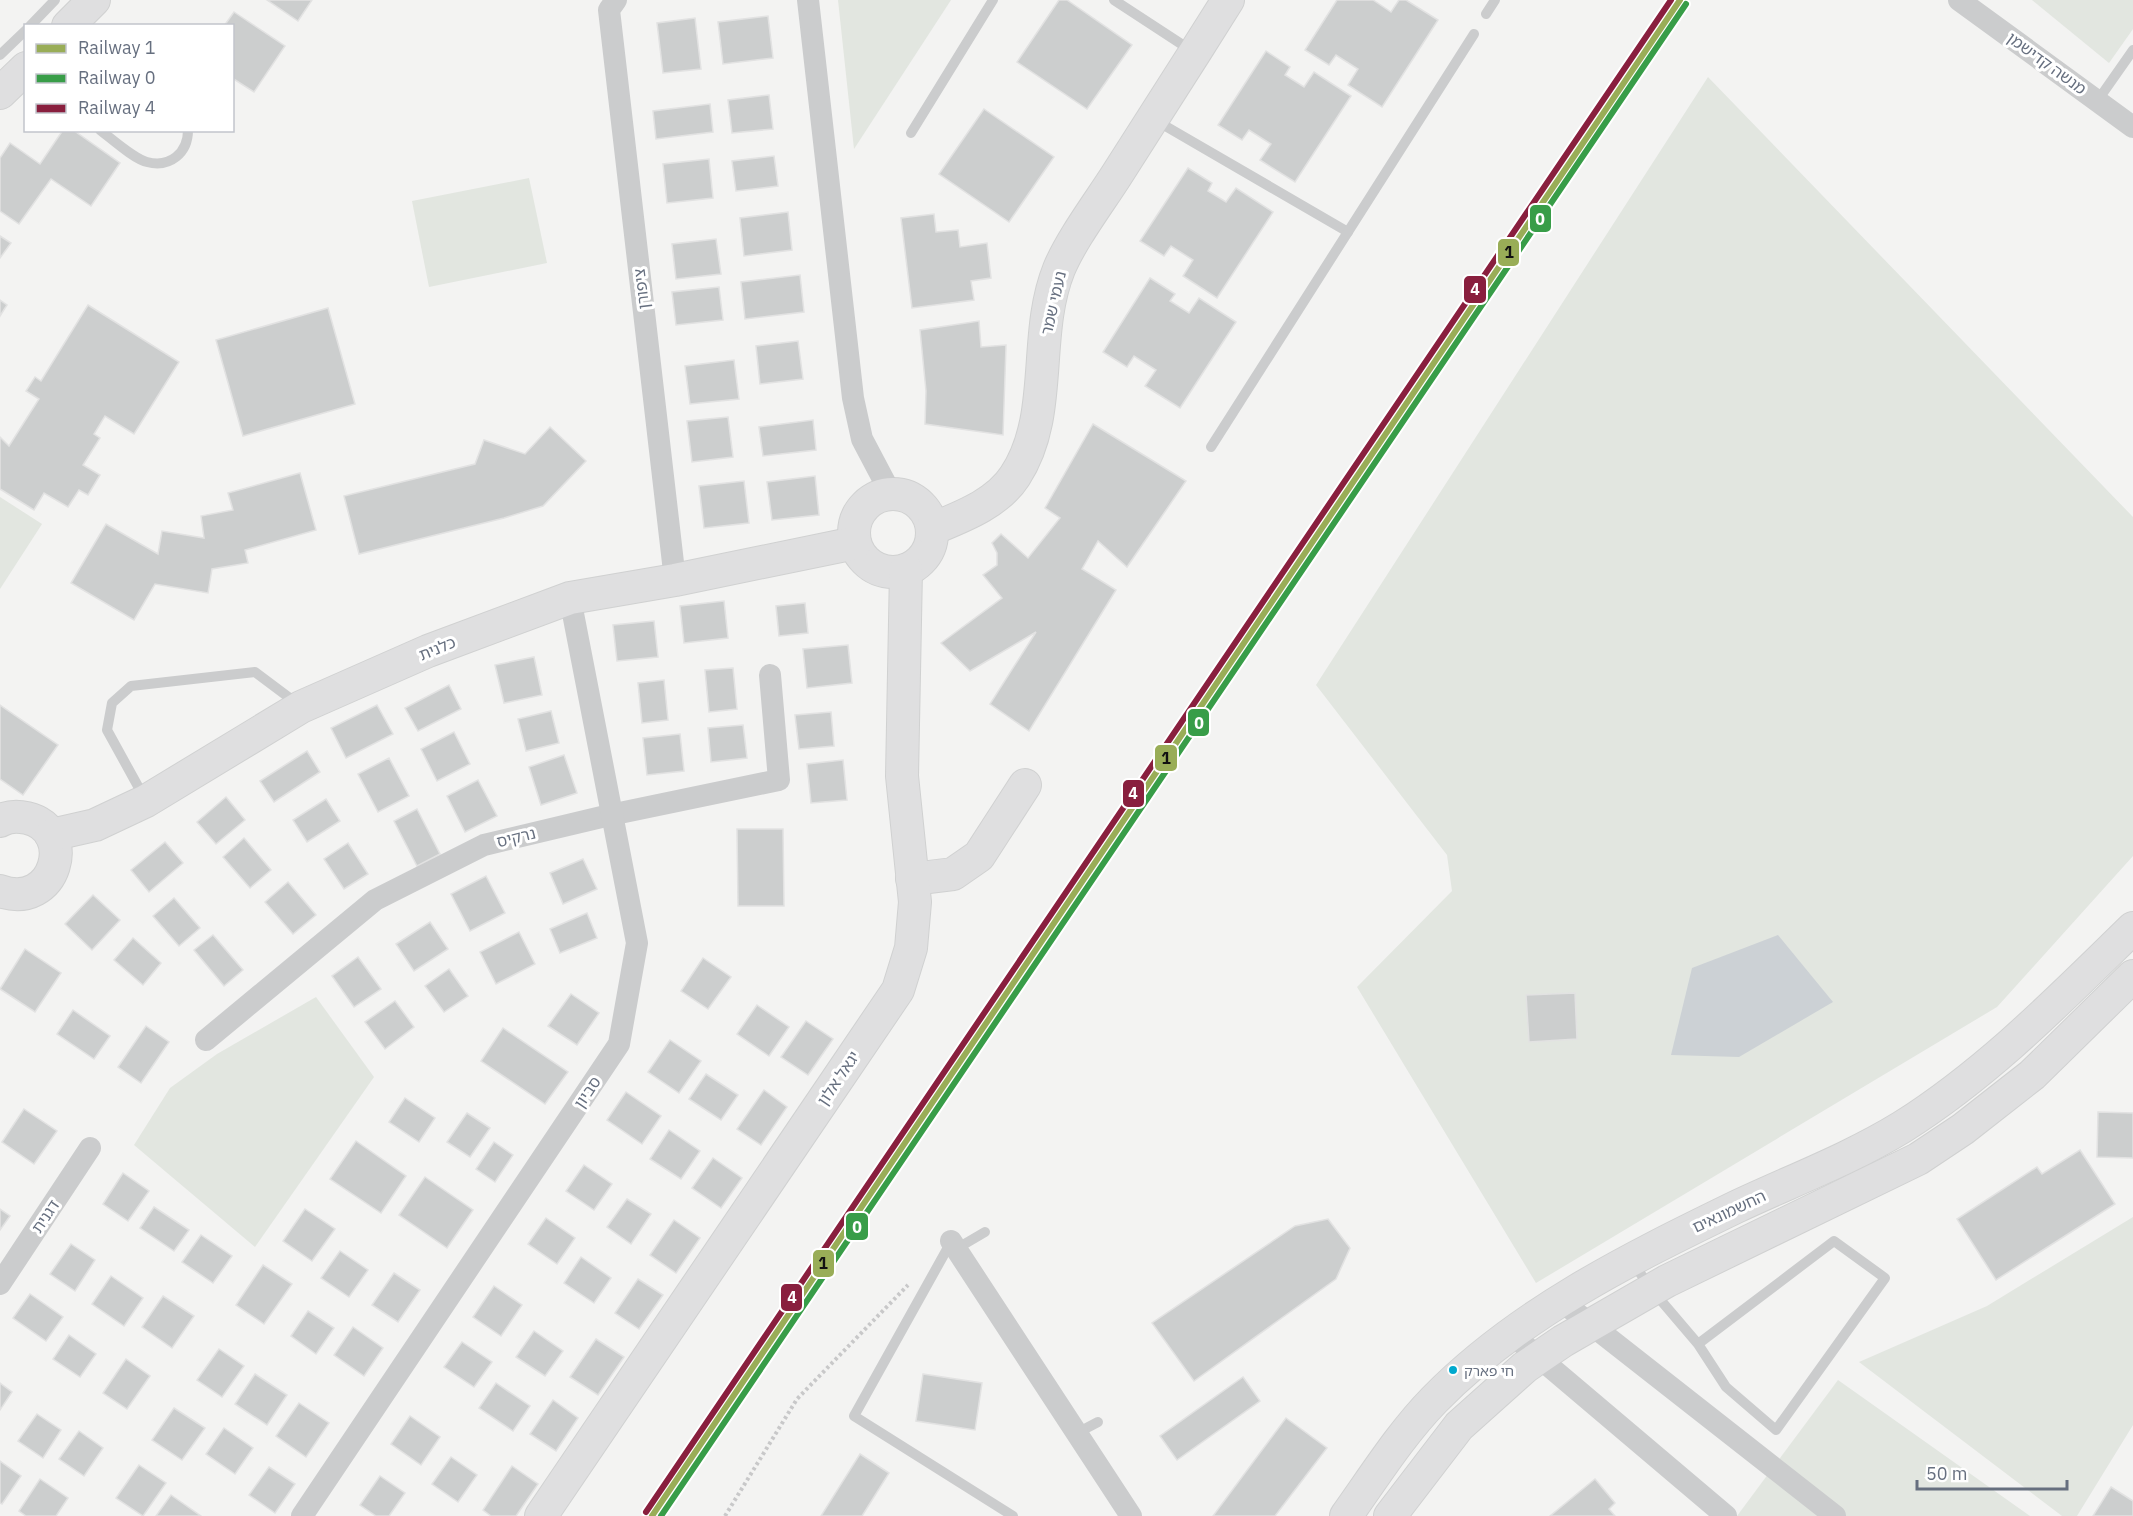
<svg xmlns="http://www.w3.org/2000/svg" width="2133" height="1516" viewBox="0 0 2133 1516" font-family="'IBM Plex Sans','Noto Sans Hebrew',sans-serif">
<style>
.green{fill:#e2e6e0}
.water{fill:#ccd1d5}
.building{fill:#cccece;stroke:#e2e2e2;stroke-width:1.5}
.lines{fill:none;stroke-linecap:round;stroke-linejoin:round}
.secondary-casing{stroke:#d0d1d1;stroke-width:34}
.path{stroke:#c8c8c9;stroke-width:4;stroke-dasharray:3 3;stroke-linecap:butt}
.lane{stroke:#cbcccd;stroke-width:10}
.street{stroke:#cbcccd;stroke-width:22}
.secondary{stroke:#dfdfe0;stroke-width:32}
.rail-1-casing{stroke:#fff;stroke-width:10}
.rail-2-casing{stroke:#fff;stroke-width:10}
.rail-3-casing{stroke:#fff;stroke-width:10}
.rail-1{stroke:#99ad57;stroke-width:6}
.rail-2{stroke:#389d48;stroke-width:6}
.rail-3{stroke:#891f3e;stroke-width:6}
.bus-dot{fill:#00a9ce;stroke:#fff;stroke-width:2}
.labels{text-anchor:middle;stroke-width:6;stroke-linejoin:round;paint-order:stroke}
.bus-label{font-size:14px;fill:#666f7f;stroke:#fff;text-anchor:start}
.street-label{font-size:16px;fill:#666f7f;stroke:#fff}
.line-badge{stroke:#fff;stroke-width:2}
.badge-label{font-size:16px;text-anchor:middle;font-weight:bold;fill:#fff}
.pale-badge-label{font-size:16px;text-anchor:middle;font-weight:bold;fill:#111}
</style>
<rect width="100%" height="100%" fill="#f3f3f2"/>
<g class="green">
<path d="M838 0H951L854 149Z"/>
<path d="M2032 0H2133V29L2109 63Z"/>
<path d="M1708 77 2133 517V856L1997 1007 1536 1283 1357 987 1452 891 1447 855 1316 685Z"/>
<path d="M529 178 547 263 429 287 412 201Z"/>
<path d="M0 497 42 524 0 589Z"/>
<path d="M316 997 374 1077 255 1247 134 1145 170 1088 217 1054Z"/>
<path d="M2133 1217V1425L2077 1516H2062L1859 1362 1987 1306Z"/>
<path d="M1838 1380 2030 1516H1737Z"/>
</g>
<path class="water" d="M1778 935 1833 1002 1739 1057 1671 1055 1692 968Z"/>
<g class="building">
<path d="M267 0H312L298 21Z"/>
<path d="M1059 0H1067L1132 45 1087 109 1017 62Z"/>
<path d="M1337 0H1373L1391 12 1399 0H1406L1438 20 1382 107 1348 85 1358 69 1336 55 1329 65 1305 50Z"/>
<path d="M234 12 285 46 254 92 232 78V26H224Z"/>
<path d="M768 16 773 58 723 64 718 22Z"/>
<path d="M695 18 701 69 663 73 657 23Z"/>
<path d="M1266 51 1290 67 1285 75 1304 87 1314 72 1351 96 1295 182 1260 160 1271 144 1249 130 1242 140 1218 125Z"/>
<path d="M769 95 773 129 732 133 728 100Z"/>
<path d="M710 104 713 132 656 139 653 111Z"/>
<path d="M984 109 1054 157 1009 222 939 174Z"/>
<path d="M63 130H73L120 163 91 206 51 179 19 224 0 211V158L10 143 40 164Z"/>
<path d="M774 156 778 186 736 191 732 161Z"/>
<path d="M709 159 713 198 667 203 663 164Z"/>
<path d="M1188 168 1212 183 1208 191 1226 202 1236 188 1273 212 1217 298 1183 276 1193 260 1171 246 1164 256 1140 241Z"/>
<path d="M788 212 792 250 744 256 740 218Z"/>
<path d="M934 214 936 232 958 230 960 247 987 243 991 278 971 281 974 300 912 308 901 218Z"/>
<path d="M0 236 11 243 0 258Z"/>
<path d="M716 239 721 274 676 279 672 244Z"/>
<path d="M800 275 804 312 745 319 741 282Z"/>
<path d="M1150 278 1175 294 1170 301 1189 313 1199 298 1236 322 1180 408 1145 386 1156 370 1134 356 1127 367 1103 352Z"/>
<path d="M719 287 723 320 676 325 672 292Z"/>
<path d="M0 300 7 305 0 316Z"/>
<path d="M88 305 179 362 134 434 105 416 94 434 100 438 83 465 100 475 88 495 79 490 68 507 44 493 34 510 0 489V437L9 446 39 399 26 391 35 377 41 381Z"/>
<path d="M328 308 355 404 243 436 216 340Z"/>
<path d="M979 321 981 347 1006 345 1003 435 925 424 926 391 920 330Z"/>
<path d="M798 341 803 379 760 384 756 346Z"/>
<path d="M734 360 739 399 690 404 685 366Z"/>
<path d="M728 417 733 457 692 462 687 421Z"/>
<path d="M813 420 816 450 763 456 759 427Z"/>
<path d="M1093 424 1186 481 1127 567 1098 541 1082 569 1116 590 1029 731 990 704 1036 632 970 671 941 643 1002 598 983 575 997 565V553L992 543 1001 534 1028 558 1060 518 1045 508Z"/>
<path d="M550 427 586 461 543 506 504 518 359 554 344 496 475 464 484 440 525 454Z"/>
<path d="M300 473 316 530 245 550 248 563 212 569 208 593 155 584 134 620 71 583 106 524 158 554 162 531 204 538 201 516 233 510 228 493Z"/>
<path d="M815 476 819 515 772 520 767 482Z"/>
<path d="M744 481 749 523 704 528 699 486Z"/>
<path d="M724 601 728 638 684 643 680 606Z"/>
<path d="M805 603 808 633 779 636 776 606Z"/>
<path d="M654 621 658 657 617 661 613 625Z"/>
<path d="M848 645 852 683 807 688 803 649Z"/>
<path d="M534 657 542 695 504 703 495 665Z"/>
<path d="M733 668 737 709 709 712 705 670Z"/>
<path d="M664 680 668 720 642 723 638 683Z"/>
<path d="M449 685 461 709 418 731 405 708Z"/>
<path d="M0 705 58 745 23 795 0 779Z"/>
<path d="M377 705 393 734 346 758 331 728Z"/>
<path d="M551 711 559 743 526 751 518 719Z"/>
<path d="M831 712 834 746 799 749 795 715Z"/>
<path d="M743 725 747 758 711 762 708 728Z"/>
<path d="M454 732 470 764 437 781 421 749Z"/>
<path d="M680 734 684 771 647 775 643 738Z"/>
<path d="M307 751 320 772 274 802 260 781Z"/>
<path d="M564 755 577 793 541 805 529 767Z"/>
<path d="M389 758 409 796 378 812 358 774Z"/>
<path d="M843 760 847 800 811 803 807 764Z"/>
<path d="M478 780 497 816 465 832 447 796Z"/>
<path d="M226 797 245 820 216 844 197 822Z"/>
<path d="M326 799 340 821 307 842 293 820Z"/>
<path d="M417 809 440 854 417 866 394 821Z"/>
<path d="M737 829H783L784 906H738Z"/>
<path d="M244 838 271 870 250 888 223 857Z"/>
<path d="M165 842 183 863 149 892 131 870Z"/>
<path d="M348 843 368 874 344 889 324 859Z"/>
<path d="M583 859 597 889 563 904 550 873Z"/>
<path d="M486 876 505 913 470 931 451 894Z"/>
<path d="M288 882 316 915 293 934 265 902Z"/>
<path d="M93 895 120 920 92 950 65 924Z"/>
<path d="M174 898 200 928 179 946 153 916Z"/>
<path d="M587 913 597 938 560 953 550 929Z"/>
<path d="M430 922 448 949 414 971 396 944Z"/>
<path d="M519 932 535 964 496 984 480 952Z"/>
<path d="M213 935 243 970 224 986 194 950Z"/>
<path d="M133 938 161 963 143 985 114 960Z"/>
<path d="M25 949 61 973 35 1012 0 989Z"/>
<path d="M358 957 381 989 354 1007 332 976Z"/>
<path d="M703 958 731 977 708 1009 681 991Z"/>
<path d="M449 969 468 996 444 1012 425 986Z"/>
<path d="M1575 993 1577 1039 1529 1042 1526 995Z"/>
<path d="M571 994 599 1013 577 1045 548 1026Z"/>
<path d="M395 1001 414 1027 385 1049 365 1022Z"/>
<path d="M757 1005 789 1027 769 1056 737 1034Z"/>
<path d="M73 1010 110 1036 94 1059 57 1034Z"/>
<path d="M806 1021 833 1039 808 1075 781 1057Z"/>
<path d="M146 1026 169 1042 141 1083 118 1067Z"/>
<path d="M503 1028 568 1072 545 1104 481 1061Z"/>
<path d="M670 1040 701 1061 679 1093 648 1072Z"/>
<path d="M706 1074 738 1095 721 1120 689 1099Z"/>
<path d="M764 1090 787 1107 761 1145 737 1129Z"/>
<path d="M626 1092 661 1116 642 1144 607 1120Z"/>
<path d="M405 1098 435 1118 419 1142 389 1122Z"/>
<path d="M24 1109 57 1131 34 1164 2 1142Z"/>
<path d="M2098 1112 2133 1113V1158L2097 1157Z"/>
<path d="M467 1113 490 1128 470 1157 447 1142Z"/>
<path d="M669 1130 700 1151 681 1179 650 1159Z"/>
<path d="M356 1141 406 1176 381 1213 330 1179Z"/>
<path d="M494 1142 513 1155 495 1182 476 1169Z"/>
<path d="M2080 1150 2115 1204 1996 1280 1957 1219 2037 1167 2042 1174Z"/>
<path d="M713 1158 742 1178 721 1208 692 1188Z"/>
<path d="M584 1165 612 1184 594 1210 566 1191Z"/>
<path d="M123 1173 149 1191 128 1221 103 1204Z"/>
<path d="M425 1177 473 1210 447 1248 399 1215Z"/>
<path d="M627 1199 651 1214 631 1244 607 1227Z"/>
<path d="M154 1207 189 1230 174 1251 140 1228Z"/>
<path d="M0 1209 10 1216 0 1230Z"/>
<path d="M305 1209 335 1229 312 1261 283 1241Z"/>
<path d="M546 1218 575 1238 557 1264 528 1244Z"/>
<path d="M1328 1219 1350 1248 1336 1279 1194 1381 1152 1323 1295 1226Z"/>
<path d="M674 1220 700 1238 676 1273 650 1255Z"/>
<path d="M201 1235 232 1256 213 1283 182 1262Z"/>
<path d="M71 1244 95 1260 75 1291 50 1274Z"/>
<path d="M340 1251 368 1270 349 1297 321 1278Z"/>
<path d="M581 1257 611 1278 594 1303 564 1283Z"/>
<path d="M263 1265 292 1284 264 1324 236 1305Z"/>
<path d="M394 1273 420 1290 398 1322 372 1305Z"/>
<path d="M111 1276 143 1298 124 1326 92 1304Z"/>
<path d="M638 1279 663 1295 639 1329 615 1313Z"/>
<path d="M494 1286 522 1305 501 1336 473 1317Z"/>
<path d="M30 1294 63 1317 46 1341 13 1318Z"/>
<path d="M163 1296 194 1316 172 1348 142 1327Z"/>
<path d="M308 1311 334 1328 316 1354 291 1336Z"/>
<path d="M353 1327 383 1348 364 1376 334 1355Z"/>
<path d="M534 1331 563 1351 545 1376 516 1357Z"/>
<path d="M69 1335 96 1354 80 1377 53 1359Z"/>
<path d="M596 1339 624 1357 598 1395 570 1377Z"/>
<path d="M462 1342 492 1362 474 1387 444 1367Z"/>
<path d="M219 1349 244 1366 222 1397 197 1380Z"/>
<path d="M126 1359 150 1376 127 1409 103 1393Z"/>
<path d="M255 1374 287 1395 267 1425 235 1404Z"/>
<path d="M923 1374 982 1383 975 1430 916 1421Z"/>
<path d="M1243 1377 1260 1401 1177 1460 1160 1436Z"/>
<path d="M0 1383 12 1392 0 1410Z"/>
<path d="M496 1383 530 1406 513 1431 479 1408Z"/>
<path d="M553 1400 578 1418 556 1451 530 1434Z"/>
<path d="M299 1403 329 1423 306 1457 276 1436Z"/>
<path d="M174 1408 205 1428 182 1460 152 1440Z"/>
<path d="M37 1414 61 1430 43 1458 18 1441Z"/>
<path d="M410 1416 440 1437 421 1465 391 1444Z"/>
<path d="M1286 1418 1327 1448 1275 1516H1213Z"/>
<path d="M224 1428 253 1448 235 1474 206 1454Z"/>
<path d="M79 1431 103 1448 84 1476 59 1459Z"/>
<path d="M860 1454 889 1473 862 1516H821Z"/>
<path d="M451 1457 477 1475 458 1502 432 1484Z"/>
<path d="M0 1461 21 1476 2 1504 0 1503Z"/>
<path d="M139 1465 166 1483 143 1516 116 1498Z"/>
<path d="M512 1466 538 1484 516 1516H491L483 1510Z"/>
<path d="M269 1467 295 1484 275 1513 249 1495Z"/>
<path d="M380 1476 405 1493 389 1516H376L360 1505Z"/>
<path d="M40 1479 68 1498 56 1516H26L19 1511Z"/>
<path d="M1595 1479 1615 1503 1609 1509 1615 1516H1550Z"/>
<path d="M2111 1487 2133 1501V1516H2093Z"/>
<path d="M171 1495 201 1516H156Z"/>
</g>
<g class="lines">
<g class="secondary-casing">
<g id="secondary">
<path d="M68 26 94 0"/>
<path d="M0 93 26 68"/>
<circle cx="893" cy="533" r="39"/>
<path d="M932 529C961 517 997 504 1015 476 1055 415 1032 336 1059 269 1071 240 1098 204 1116 176 1153 118 1191 59 1228 0"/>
<path d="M0 821C8 816 18 816 27 818 78 830 56 911 0 891"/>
<path d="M51 835 95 825 146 801 301 707 428 651 570 598 675 580 855 543"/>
<path d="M912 879 953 874 979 856 1025 785"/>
<path d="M541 1516 898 990 911 948 915 902 902 776 906 570"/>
<path d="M1346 1516C1374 1477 1400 1435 1434 1400 1518 1314 1629 1259 1736 1207 1791 1181 1850 1159 1902 1127 1989 1072 2060 999 2133 928"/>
<path d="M1390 1516 1459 1426 1525 1367 1563 1341 1667 1281 1918 1159 1963 1129 2032 1075 2133 976"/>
</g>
</g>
<path class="path" d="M725 1516 797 1399 908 1285"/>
<g class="lane">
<path d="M1114 0 1192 51"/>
<path d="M1486 14 1495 0"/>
<path d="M30 26 55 0"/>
<path d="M0 55 26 30"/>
<path d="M2098 100 2133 50"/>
<path d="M1155 120 1348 232"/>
<path d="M100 130C112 139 134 159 147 162 170 168 188 153 188 130"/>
<path d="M911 133 993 0"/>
<path d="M1211 447 1474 34"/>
<path d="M145 799 107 730 112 703 131 686 255 672 299 705"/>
<path d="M951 1242 854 1416 1013 1516"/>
<path d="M956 1249 985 1232"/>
<path d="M1633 1263 1652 1290 1698 1344 1726 1387 1776 1430 1885 1278 1834 1241 1698 1344"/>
<path d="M1077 1433 1098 1422"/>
</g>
<g class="street">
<path d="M616 0 609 10 675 580"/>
<path d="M808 0 853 398 862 439 891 494"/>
<path d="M1959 0 2133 127"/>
<path d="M206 1040 375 900 484 845 610 815 779 780 770 675"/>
<path d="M951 1241 1131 1516"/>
<path d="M0 1284 90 1148"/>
<path d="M1561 1301 1835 1516"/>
<path d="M1510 1333 1726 1516"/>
<path d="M302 1516 619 1044 637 943 570 598"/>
</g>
<use href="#secondary" class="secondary"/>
<g class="rail-1-casing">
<path id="rail-1" d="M652 1516 1680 0"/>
</g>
<g class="rail-2-casing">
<path id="rail-2" d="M661 1516 1686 4"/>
</g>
<g class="rail-3-casing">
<path id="rail-3" d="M646 1512 1671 0"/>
</g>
<use href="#rail-1" class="rail-1"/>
<use href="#rail-2" class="rail-2"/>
<use href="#rail-3" class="rail-3"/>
</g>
<circle class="bus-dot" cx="1453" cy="1370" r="5"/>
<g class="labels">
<g class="bus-label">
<text x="1464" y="1376">חי פארק</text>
</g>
<g class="street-label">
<text transform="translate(2047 63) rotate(36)" y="6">מנשה קדישמן</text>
<text transform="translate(641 289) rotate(-97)" y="6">ציפורן</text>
<text transform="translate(1053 303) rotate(-77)" y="6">נעמי שמר</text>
<text transform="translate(437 648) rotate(-22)" y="6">כלנית</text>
<text transform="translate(516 837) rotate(-14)" y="6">נרקיס</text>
<text transform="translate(838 1078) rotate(-56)" y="6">יגאל אלון</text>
<text transform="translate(587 1092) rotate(-56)" y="6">סביון</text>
<text transform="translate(1729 1211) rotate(-25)" y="6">החשמונאים</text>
<text transform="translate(45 1216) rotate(-56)" y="6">דגנית</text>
</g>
</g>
<g class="line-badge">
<rect x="1529" y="204" width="23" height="29" rx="6" fill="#389d48"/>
<rect x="1497" y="238" width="23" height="29" rx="6" fill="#99ad57"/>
<rect x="1463" y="275" width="24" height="29" rx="6" fill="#891f3e"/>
<rect x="1187" y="708" width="23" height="29" rx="6" fill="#389d48"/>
<rect x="1154" y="744" width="24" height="28" rx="6" fill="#99ad57"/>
<rect x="1122" y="779" width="23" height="29" rx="6" fill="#891f3e"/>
<rect x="845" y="1212" width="24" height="29" rx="6" fill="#389d48"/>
<rect x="812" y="1249" width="23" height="29" rx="6" fill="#99ad57"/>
<rect x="780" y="1283" width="23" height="29" rx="6" fill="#891f3e"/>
</g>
<g class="badge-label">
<text x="1540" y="225">0</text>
<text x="1475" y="295">4</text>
<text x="1199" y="729">0</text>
<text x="1133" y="799">4</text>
<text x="857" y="1233">0</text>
<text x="792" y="1303">4</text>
</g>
<g class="pale-badge-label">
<text x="1509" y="258">1</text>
<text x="1166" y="764">1</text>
<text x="823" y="1269">1</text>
</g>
<rect x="24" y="24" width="210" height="108" fill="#ffffff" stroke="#c2c5cc" stroke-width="1.5"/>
<rect x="36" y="44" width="30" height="9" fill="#99ad57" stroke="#c2c5cc" stroke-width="1.5"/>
<text x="78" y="54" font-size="18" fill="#666f7f">Railway 1</text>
<rect x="36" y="74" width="30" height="9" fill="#389d48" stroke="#c2c5cc" stroke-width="1.5"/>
<text x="78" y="84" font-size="18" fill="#666f7f">Railway 0</text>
<rect x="36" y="104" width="30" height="9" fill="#891f3e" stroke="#c2c5cc" stroke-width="1.5"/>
<text x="78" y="114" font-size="18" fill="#666f7f">Railway 4</text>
<path d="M1917 1480v9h150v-9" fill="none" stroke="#666f7f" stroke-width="3"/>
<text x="1926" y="1480" font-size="18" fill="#666f7f" stroke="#ffffff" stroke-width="4.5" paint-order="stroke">50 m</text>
</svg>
